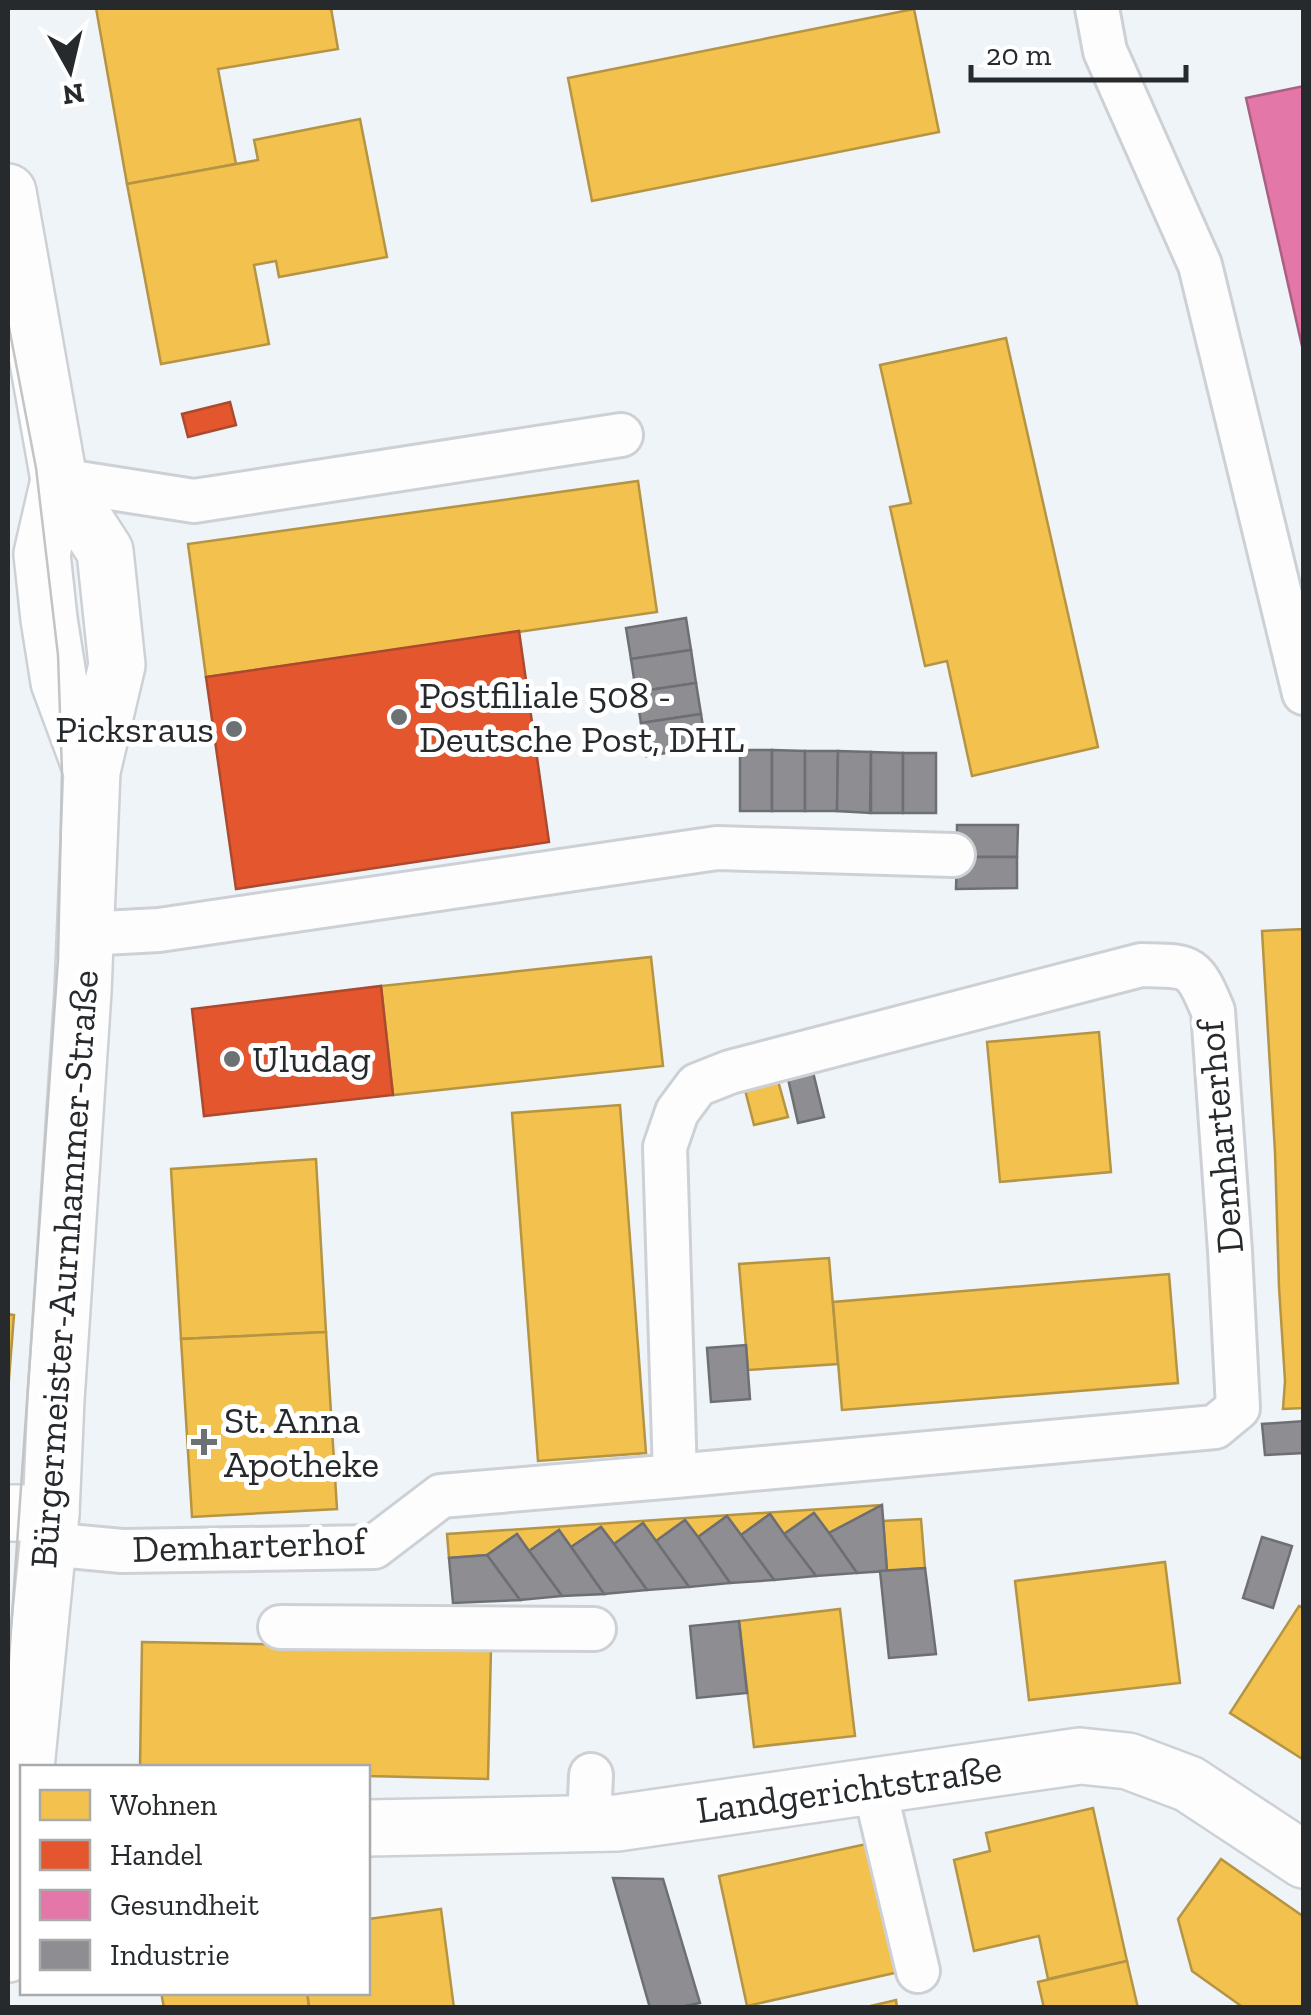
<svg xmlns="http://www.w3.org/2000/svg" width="1311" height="2015" viewBox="0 0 1311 2015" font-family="'Zilla Slab',serif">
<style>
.homes{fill:#f2c14e;stroke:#b59444;stroke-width:2.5}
.shops{fill:#e4572e;stroke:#ab4a2e;stroke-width:2.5}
.health{fill:#e377a8;stroke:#aa6083;stroke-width:2.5}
.industry{fill:#8d8d92;stroke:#6e6f74;stroke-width:2.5}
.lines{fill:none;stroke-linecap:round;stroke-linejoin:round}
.lane-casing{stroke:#cdd1d5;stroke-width:48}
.street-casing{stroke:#cdd1d5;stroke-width:60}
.secondary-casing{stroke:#cdd1d5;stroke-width:60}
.lane{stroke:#fdfdfe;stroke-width:42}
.street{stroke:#fdfdfe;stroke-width:55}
.secondary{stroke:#fdfdfe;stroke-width:55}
.tram{stroke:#c2c4c5;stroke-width:2.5}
.poi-dot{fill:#6c7174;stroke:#fff;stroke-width:4}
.labels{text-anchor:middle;stroke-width:10;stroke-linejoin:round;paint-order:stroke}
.poi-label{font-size:38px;fill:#262a2d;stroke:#fff;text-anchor:start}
.street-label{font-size:38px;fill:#262a2d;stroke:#fff}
</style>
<rect width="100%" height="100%" fill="#eff4f9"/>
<g class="homes">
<path d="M96 8H331L338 49 218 69 236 164 127 184Z"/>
<path d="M914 9 939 132 592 201 568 78Z"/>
<path d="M360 119 387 257 279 277 276 261 254 265 269 344 161 364 127 184 258 160 254 140Z"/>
<path d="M1006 338 1098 747 972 776 947 661 925 666 890 507 911 503 880 365Z"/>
<path d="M638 481 657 612 206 677 188 544Z"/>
<path d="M1304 929V1408L1283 1409 1285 1381 1279 1287 1275 1152 1262 931Z"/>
<path d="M651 957 663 1066 393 1095 381 986Z"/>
<path d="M1099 1032 1111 1172 1000 1182 987 1042Z"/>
<path d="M777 1077 788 1117 754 1125 744 1086Z"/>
<path d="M620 1105 646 1453 538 1461 512 1113Z"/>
<path d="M316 1159 326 1332 181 1339 171 1169Z"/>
<path d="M829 1258 838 1364 748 1370 739 1264Z"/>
<path d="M1169 1274 1178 1383 842 1410 833 1302Z"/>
<path d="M8 1314 14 1315 8 1392Z"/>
<path d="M326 1332 337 1509 192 1517 181 1339Z"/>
<path d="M882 1505 829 1533 814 1513 784 1534 770 1514 741 1535 727 1516 698 1537 685 1520 656 1541 643 1523 614 1544 601 1527 571 1547 559 1530 529 1551 517 1534 487 1555 449 1558 447 1534Z"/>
<path d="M921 1519 925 1568 887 1571 883 1521Z"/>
<path d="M1165 1562 1180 1683 1029 1700 1015 1581Z"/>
<path d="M1299 1606 1304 1608V1760L1230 1713Z"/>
<path d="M840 1609 855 1736 754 1747 739 1621Z"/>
<path d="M142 1642 491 1648 488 1779 368 1776V1768H140Z"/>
<path d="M1093 1808 1127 1961 1048 1979 1039 1936 974 1951 954 1860 990 1851 986 1833Z"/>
<path d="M871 1843 899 1972 747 2006 719 1876Z"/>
<path d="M1221 1859 1304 1917V2008H1244L1192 1971 1178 1919Z"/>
<path d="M441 1909 454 2008H309L307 1992H368V1919Z"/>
<path d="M1127 1961 1138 2008H1044L1038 1982Z"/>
<path d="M161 1992H307L309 2008H164Z"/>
<path d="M896 2000 897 2008H862Z"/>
</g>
<g class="shops">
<path d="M230 402 236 425 188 437 182 414Z"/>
<path d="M519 631 549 842 236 889 206 677Z"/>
<path d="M381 986 393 1095 204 1116 192 1009Z"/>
</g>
<path class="health" d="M1304 86V355L1246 98Z"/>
<g class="industry">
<path d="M686 618 691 650 631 659 626 628Z"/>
<path d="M691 650 696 683 636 692 631 659Z"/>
<path d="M696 683 701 714 641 723 636 692Z"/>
<path d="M701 714 706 747 646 756 641 723Z"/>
<rect x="740" y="750" width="32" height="61"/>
<path d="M772 750 805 751V811H772Z"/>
<path d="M805 751H838L837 811H805Z"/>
<path d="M838 751 871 752 870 813 837 811Z"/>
<path d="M871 752 903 753V813H871Z"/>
<rect x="903" y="753" width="33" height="60"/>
<path d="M957 825H1018L1017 857H957Z"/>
<path d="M957 857H1017V888L956 889Z"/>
<path d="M811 1064 824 1117 798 1123 786 1070Z"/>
<path d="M746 1345 750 1399 711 1402 707 1348Z"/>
<path d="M1304 1421V1453L1265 1455 1262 1424Z"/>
<path d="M882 1505 887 1571 857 1573 829 1533Z"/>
<path d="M814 1513 829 1533 857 1573 816 1576 784 1534Z"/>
<path d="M770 1514 784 1534 816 1576 774 1580 741 1535Z"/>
<path d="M727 1516 741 1535 774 1580 730 1583 698 1537Z"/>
<path d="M685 1520 698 1537 730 1583 689 1587 656 1541Z"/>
<path d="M643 1523 656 1541 689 1587 647 1590 614 1544Z"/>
<path d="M601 1527 614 1544 647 1590 604 1594 571 1547Z"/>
<path d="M559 1530 571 1547 604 1594 562 1596 529 1551Z"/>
<path d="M517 1534 529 1551 562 1596 520 1600 487 1555Z"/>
<path d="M1262 1537 1292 1546 1273 1608 1243 1598Z"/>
<path d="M487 1555 520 1600 453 1603 449 1558Z"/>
<path d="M925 1568 936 1654 889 1658 880 1571Z"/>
<path d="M739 1621 747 1693 697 1698 690 1626Z"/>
<path d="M613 1878 663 1879 700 2003 675 2008H650Z"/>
</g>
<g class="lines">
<g class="lane-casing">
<g id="lane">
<path d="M1097 8 1105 51 1200 265 1304 693"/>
<path d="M59 480 194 501 621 435"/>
<path d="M85 934 159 930 717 848 953 855"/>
<path d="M48 1544 122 1551 374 1547 441 1496 675 1476 665 1147 677 1112 697 1085 730 1072 1141 965C1191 966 1193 963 1213 1011L1230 1251 1238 1408 1215 1427 675 1476"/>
<path d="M280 1627 594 1629"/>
<path d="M874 1786 918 1971"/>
<path d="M589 1823 591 1775"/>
</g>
</g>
<g class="street-casing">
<g id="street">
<path d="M8 1513H51"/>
<path d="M368 1828 617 1823 1080 1756 1128 1761 1189 1784 1304 1860"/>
</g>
</g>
<g class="secondary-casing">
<g id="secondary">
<path d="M8 192 59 480 105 551 117 665 92 771 83 992 56 1400 51 1513 26 1768"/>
<path d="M59 480 42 554 49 619 59 682 92 771"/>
<path d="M8 1954 22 1800"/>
</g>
</g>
<use href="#lane" class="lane"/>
<use href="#street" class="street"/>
<use href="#secondary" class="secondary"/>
<path class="tram" d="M8 322 36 468 58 655 62 772 58 959 8 1673"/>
</g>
<g class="poi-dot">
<circle cx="399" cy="717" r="10"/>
<circle cx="234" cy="729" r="10"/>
<circle cx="232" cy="1059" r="10"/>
<path d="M199 1427h10v10h10v10h-10v10h-10v-10h-10v-10h10z"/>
</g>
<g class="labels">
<g class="poi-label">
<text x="419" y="708">Postfiliale 508 -<tspan x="419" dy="44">Deutsche Post, DHL</tspan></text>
<text x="214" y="742" text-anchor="end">Picksraus</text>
<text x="252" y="1072">Uludag</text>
<text x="224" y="1433">St. Anna<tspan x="224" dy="44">Apotheke</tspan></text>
</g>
<g class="street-label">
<text transform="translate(1220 1137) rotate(-95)" y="13">Demharterhof</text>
<text transform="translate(64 1269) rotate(-86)" y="13">Bürgermeister-Aurnhammer-Straße</text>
<text transform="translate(249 1545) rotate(-2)" y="13">Demharterhof</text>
<text transform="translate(849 1789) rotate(-8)" y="13">Landgerichtstraße</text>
</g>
</g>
<rect width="1311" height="2015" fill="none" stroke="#262a2d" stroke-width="20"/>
<rect x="20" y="1765" width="350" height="230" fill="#ffffff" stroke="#a8aaab" stroke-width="2.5"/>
<rect x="40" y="1790" width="50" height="30" fill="#f2c14e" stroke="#a8aaab" stroke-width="2.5"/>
<text x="110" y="1815" font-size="30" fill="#262a2d">Wohnen</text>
<rect x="40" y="1840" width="50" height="30" fill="#e4572e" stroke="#a8aaab" stroke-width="2.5"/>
<text x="110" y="1865" font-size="30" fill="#262a2d">Handel</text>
<rect x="40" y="1890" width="50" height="30" fill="#e377a8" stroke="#a8aaab" stroke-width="2.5"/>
<text x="110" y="1915" font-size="30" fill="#262a2d">Gesundheit</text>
<rect x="40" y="1940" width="50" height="30" fill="#8d8d92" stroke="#a8aaab" stroke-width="2.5"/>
<text x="110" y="1965" font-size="30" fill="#262a2d">Industrie</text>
<g transform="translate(70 70) rotate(172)" stroke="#ffffff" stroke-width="8" paint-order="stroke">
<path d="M0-8L18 38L0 25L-18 38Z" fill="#262a2d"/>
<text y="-15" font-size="28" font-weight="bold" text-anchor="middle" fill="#262a2d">N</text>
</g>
<path d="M971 65v15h215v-15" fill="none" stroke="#262a2d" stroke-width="5"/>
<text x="986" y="65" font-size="30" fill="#262a2d" stroke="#ffffff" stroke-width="8" paint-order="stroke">20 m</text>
</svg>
